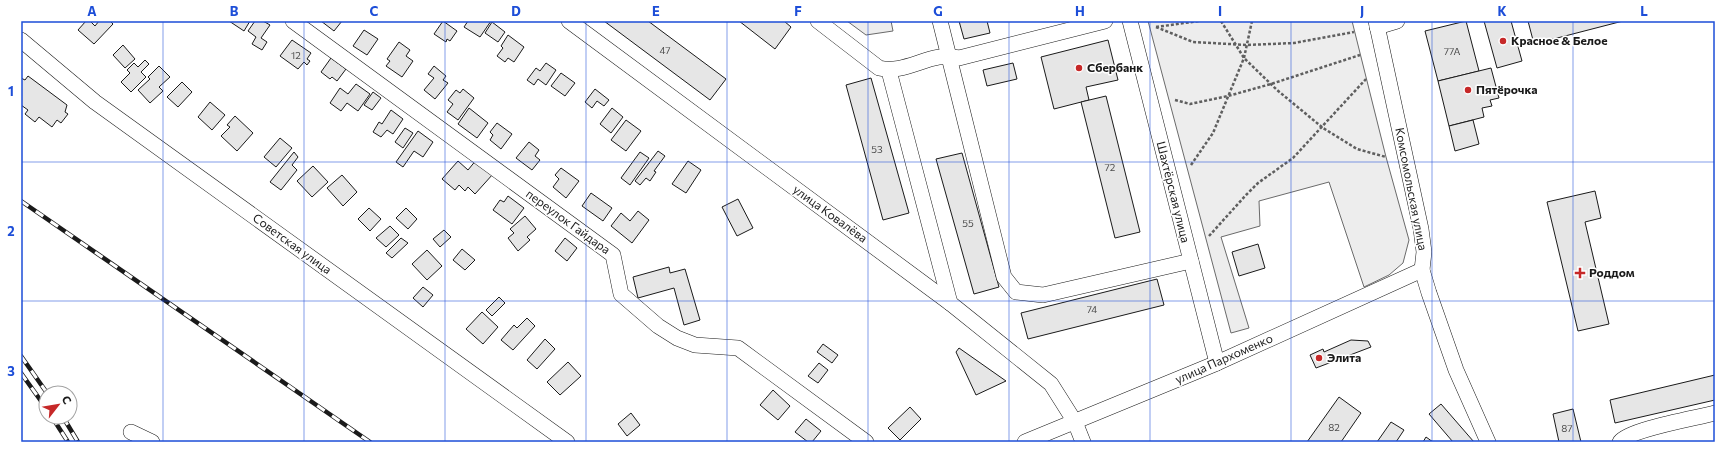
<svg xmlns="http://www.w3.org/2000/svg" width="1736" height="463" viewBox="0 0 1736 463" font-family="Commissioner,sans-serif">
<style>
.green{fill:#ededed;stroke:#6a6a6a}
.building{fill:#e6e6e6;stroke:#1a1a1a}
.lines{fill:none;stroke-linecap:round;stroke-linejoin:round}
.minor-casing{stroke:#1a1a1a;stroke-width:16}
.path{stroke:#5f5f5f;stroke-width:2.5;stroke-dasharray:3 2;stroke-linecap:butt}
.minor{stroke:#fff;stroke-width:15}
.rail-casing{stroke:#1a1a1a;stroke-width:4.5}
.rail{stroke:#fff;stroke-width:3;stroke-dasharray:9;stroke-linecap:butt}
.grid{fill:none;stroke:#1d4ed8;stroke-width:1;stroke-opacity:0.55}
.poi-dot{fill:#c62828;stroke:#fff;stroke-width:1.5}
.labels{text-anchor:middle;stroke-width:3;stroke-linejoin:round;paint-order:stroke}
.number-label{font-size:10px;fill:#4d4d4d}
.poi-label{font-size:12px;font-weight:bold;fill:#1a1a1a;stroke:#fff;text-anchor:start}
.street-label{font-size:12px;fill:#1a1a1a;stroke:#fff}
.neatline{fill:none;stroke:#1d4ed8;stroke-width:1.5}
.grid-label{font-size:13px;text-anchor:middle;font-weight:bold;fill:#1d4ed8}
</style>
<rect width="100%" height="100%" fill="#fff"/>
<g class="green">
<path d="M847 21H891L893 31 866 35Z"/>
<path d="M1148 21H1352L1386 157 1409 240 1403 263 1389 275 1364 287 1329 182 1259 201 1260 226 1221 237 1249 328 1231 333Z"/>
</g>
<g class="building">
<path d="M86 21H90L95 26 99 21H110L113 24 94 44 78 30Z"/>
<path d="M229 21H250L244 31Z"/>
<path d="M255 21H263L270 25 261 38 267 42 262 50 252 44 256 37 248 31Z"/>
<path d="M321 21H342L334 31Z"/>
<path d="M443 21 457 31 450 41 447 39 446 42 434 34Z"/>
<path d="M468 21H491L480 37 464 27Z"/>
<path d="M604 21H648L726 79 710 100Z"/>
<path d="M739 21H784L791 27 775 49Z"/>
<path d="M959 21H987L990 33 964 39Z"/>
<path d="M1466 21 1479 71 1438 81 1425 31Z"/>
<path d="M1484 21H1511L1522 61 1497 68Z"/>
<path d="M1528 21H1623L1534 44Z"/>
<path d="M492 22 505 32 498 42 485 33Z"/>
<path d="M364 30 378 39 367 55 353 46Z"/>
<path d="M508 35 524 47 514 62 508 58 505 62 497 56 503 48 501 46Z"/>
<path d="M292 40 311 53 307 59 310 61 307 65 304 62 298 69 280 56Z"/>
<path d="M1108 40 1118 80 1086 87 1089 100 1054 109 1041 57Z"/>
<path d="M399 42 410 50 406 56 413 61 402 77 386 66 390 61 387 59Z"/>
<path d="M123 45 135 59 125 68 113 55Z"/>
<path d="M331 58 346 69 337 81 332 77 330 79 321 72Z"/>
<path d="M145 60 149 64 141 72 146 77 131 92 121 82 130 73 127 70 134 63 138 67Z"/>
<path d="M546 63 556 70 546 85 538 79 534 85 527 80 536 68 540 71Z"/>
<path d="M1013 63 1017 79 987 86 983 70Z"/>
<path d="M159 66 170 77 159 87 163 91 150 103 138 90 150 79 148 77Z"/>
<path d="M434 66 446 76 443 80 448 83 435 99 424 90 434 78 428 74Z"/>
<path d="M1491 68 1499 98 1490 100 1492 106 1482 108 1484 117 1449 126 1438 81Z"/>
<path d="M561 73 575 83 565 96 551 86Z"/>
<path d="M28 76 67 105 65 112 68 114 61 123 57 120 52 127 39 117 35 122 25 114 28 110 21 105V78L25 80Z"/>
<path d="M871 78 909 213 883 220 846 85Z"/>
<path d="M182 82 192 92 178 107 167 97Z"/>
<path d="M356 84 370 94 358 111 347 103 341 111 330 103 340 88 348 94Z"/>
<path d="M463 89 474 98 458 120 447 112 453 104 448 100 456 90 460 93Z"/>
<path d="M595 89 609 100 604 106 597 101 592 108 585 102Z"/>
<path d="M373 92 381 98 372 110 364 105Z"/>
<path d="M1106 96 1140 232 1115 238 1081 102Z"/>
<path d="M210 102 225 115 212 130 198 117Z"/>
<path d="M469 108 488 123 477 138 458 124Z"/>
<path d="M612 108 623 117 611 133 600 124Z"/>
<path d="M391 110 403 119 393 134 387 130 381 137 373 132 379 122 382 124Z"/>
<path d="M235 116 253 133 237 151 221 136 230 127 227 125Z"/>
<path d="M626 120 641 131 626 151 611 140Z"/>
<path d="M1473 120 1479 144 1455 151 1449 126Z"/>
<path d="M497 123 512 134 501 149 490 140 493 135 490 132Z"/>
<path d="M405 128 413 133 403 148 395 142Z"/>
<path d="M418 131 433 142 423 157 414 151 403 167 396 162Z"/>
<path d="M280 138 292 148 276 167 264 157Z"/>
<path d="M529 142 539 150 535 156 540 160 532 170 516 158Z"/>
<path d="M658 151 665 156 654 171 656 172 650 181 646 178 640 185 635 181Z"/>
<path d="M294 152 298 157 292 165 297 170 281 190 270 182Z"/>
<path d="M640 152 649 158 630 185 621 178Z"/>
<path d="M962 153 999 287 974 294 936 159Z"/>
<path d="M477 159 493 174 475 194 468 187 465 191 459 185 455 190 442 179 458 161 468 170Z"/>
<path d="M688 161 701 170 686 193 672 184Z"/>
<path d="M313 166 328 182 312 197 297 181Z"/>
<path d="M561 168 579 181 566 198 553 187 559 179 555 175Z"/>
<path d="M342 175 357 192 343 206 327 188Z"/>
<path d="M1595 191 1601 218 1585 222 1609 324 1578 331 1547 202Z"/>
<path d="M591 193 612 208 603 221 582 206Z"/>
<path d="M508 196 524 208 512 224 493 210 500 200 504 202Z"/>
<path d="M738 199 753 228 737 236 722 207Z"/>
<path d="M369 208 381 219 370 231 358 219Z"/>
<path d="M406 208 417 219 408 229 396 218Z"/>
<path d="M638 211 649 220 632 243 611 226 621 213 630 221Z"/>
<path d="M525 216 536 229 527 237 530 240 518 251 508 238 514 233 510 229Z"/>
<path d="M390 226 399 235 386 247 376 238Z"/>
<path d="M444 230 451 237 440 247 433 239Z"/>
<path d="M401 238 408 243 392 258 386 253Z"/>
<path d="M565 238 577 248 567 261 555 251Z"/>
<path d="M1258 244 1265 268 1239 276 1232 252Z"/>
<path d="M462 249 475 260 465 270 453 260Z"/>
<path d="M427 250 442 266 427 280 412 264Z"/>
<path d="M669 267 670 273 685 269 700 320 684 325 674 288 638 298 633 277Z"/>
<path d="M1157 279 1164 305 1028 339 1021 313Z"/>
<path d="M423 287 433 295 423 307 413 298Z"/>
<path d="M499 297 505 303 492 316 486 310Z"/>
<path d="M482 312 498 327 483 344 466 329Z"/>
<path d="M527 318 535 326 513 350 501 340 514 325 517 328Z"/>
<path d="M545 339 555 349 537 369 527 360Z"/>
<path d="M1351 340 1368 341 1371 347 1316 368 1310 355 1323 349 1324 352Z"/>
<path d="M823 344 838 355 832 363 817 352Z"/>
<path d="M959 348 1006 381 976 395 956 352Z"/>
<path d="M568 362 581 376 560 395 547 382Z"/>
<path d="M819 363 828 370 818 383 808 376Z"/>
<path d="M1715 375V400L1615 423 1610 400Z"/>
<path d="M773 390 790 406 778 420 760 405Z"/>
<path d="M1339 397 1361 413 1341 442H1307Z"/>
<path d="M1441 404 1474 442H1453L1429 414Z"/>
<path d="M910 407 921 419 900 440 888 428Z"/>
<path d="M1573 409 1581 442H1559L1553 414Z"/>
<path d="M631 413 640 425 627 436 618 424Z"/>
<path d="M806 419 821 431 812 442H808L795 432Z"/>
<path d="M1391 422 1404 430 1396 442H1377Z"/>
<path d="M1426 437 1433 442H1423Z"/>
</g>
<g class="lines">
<g class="minor-casing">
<g id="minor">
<path d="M293 21 613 255 621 294 658 326 677 338 695 345 738 348 866 442"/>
<path d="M569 21 950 303 1051 384 1075 422 1083 442"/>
<path d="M818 21 879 68C906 75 932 50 959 58L1105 21"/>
<path d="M940 21 1004 277 1016 292 1043 295 1191 261"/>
<path d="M1130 21 1217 363"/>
<path d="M1376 21 1421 229 1424 252 1422 270 1429 293 1456 370 1488 442"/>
<path d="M1377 27 1397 21"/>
<path d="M21 40 95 102 567 442"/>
<path d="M889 71 950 303"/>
<path d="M131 432 152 442"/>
<path d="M1025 442 1217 363 1422 270"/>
<path d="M1620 442C1630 429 1697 418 1715 413"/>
</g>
</g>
<g class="path">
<path d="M1221 21 1244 58 1277 90 1323 128 1357 149 1386 157"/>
<path d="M1156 27 1193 42 1247 45 1294 43 1354 32"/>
<path d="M1156 27 1199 21"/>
<path d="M1175 100 1190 104 1228 96 1271 84 1360 55"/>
<path d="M1191 165 1213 133 1244 58 1252 21"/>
<path d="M1209 236 1246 195 1258 183 1293 158 1366 79"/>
</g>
<use href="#minor" class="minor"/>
<g class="rail-casing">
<g id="rail">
<path d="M21 201 370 442"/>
<path d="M21 356 47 393"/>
<path d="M21 373 46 408"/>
<path d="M52 417 68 442"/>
<path d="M63 417 78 442"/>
</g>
</g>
<use href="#rail" class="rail"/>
</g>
<path class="grid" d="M163 21V442M304 21V442M445 21V442M586 21V442M727 21V442M868 21V442M1009 21V442M1150 21V442M1291 21V442M1432 21V442M1573 21V442M21 162H1715M21 301H1715"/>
<g class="poi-dot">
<circle cx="1503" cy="41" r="4"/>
<circle cx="1079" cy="68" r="4"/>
<circle cx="1468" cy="90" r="4"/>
<path d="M1578 267h4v4h4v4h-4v4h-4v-4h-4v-4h4z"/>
<circle cx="1319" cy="358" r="4"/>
</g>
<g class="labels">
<g class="number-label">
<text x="665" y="54">47</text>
<text x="1452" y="55">77А</text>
<text x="296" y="59">12</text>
<text x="877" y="153">53</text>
<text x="1110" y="171">72</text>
<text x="968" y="227">55</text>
<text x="1092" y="313">74</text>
<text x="1334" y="431">82</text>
<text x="1567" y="432">87</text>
</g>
<g class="poi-label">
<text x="1511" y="45">Красное &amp; Белое</text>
<text x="1087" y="72">Сбербанк</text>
<text x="1476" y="94">Пятёрочка</text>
<text x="1589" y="277">Роддом</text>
<text x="1327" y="362">Элита</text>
</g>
<g class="street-label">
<text transform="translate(1411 189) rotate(79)" y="4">Комсомольская улица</text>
<text transform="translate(1173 192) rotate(76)" y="4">Шахтёрская улица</text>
<text transform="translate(830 214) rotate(36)" y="4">улица Ковалёва</text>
<text transform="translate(568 222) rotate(36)" y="4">переулок Гайдара</text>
<text transform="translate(292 244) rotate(36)" y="4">Советская улица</text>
<text transform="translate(1224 359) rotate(-24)" y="4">улица Пархоменко</text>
</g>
</g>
<rect width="1736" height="463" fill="none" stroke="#ffffff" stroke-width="44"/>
<g transform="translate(58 405) rotate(59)"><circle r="19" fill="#ffffff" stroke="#a3a3a3"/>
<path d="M0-3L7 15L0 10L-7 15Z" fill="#c62828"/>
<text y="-6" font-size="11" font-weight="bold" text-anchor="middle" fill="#1a1a1a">С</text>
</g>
<rect x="22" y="22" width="1692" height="419" class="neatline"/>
<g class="grid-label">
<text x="92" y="16">A</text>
<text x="234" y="16">B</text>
<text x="374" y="16">C</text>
<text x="516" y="16">D</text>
<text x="656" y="16">E</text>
<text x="798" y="16">F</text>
<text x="938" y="16">G</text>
<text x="1080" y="16">H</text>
<text x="1220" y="16">I</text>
<text x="1362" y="16">J</text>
<text x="1502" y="16">K</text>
<text x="1644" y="16">L</text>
<text x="11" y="96">1</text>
<text x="11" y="236">2</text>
<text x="11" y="376">3</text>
</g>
</svg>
